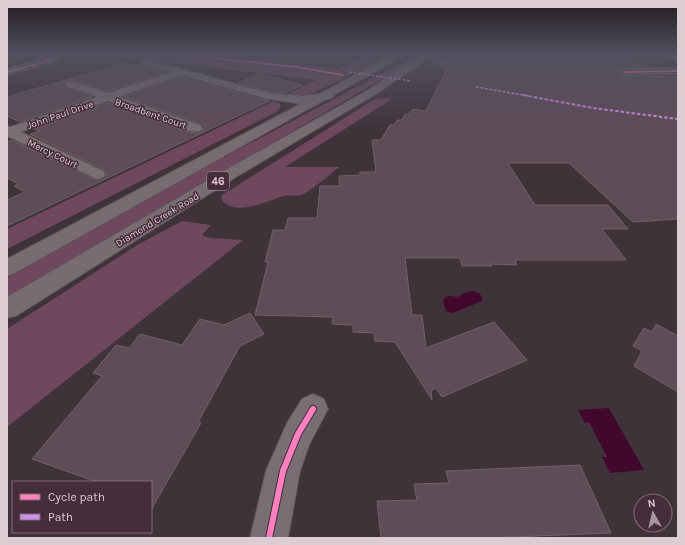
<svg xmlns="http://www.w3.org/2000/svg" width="685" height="545" viewBox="0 0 685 545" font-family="Karla,sans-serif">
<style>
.green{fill:#6f485d}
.water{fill:#42072d}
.building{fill:#5e4c56;stroke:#6e6368}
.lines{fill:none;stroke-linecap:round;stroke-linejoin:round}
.minor-casing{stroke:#5d5157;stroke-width:2}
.major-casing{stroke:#5d5157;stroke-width:2}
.minor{fill:#796e74;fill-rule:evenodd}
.major{fill:#796b72;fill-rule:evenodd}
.quiet-far1{stroke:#ce8fe9;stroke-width:1.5;stroke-dasharray:3 1.5;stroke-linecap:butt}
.quiet{stroke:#ce8fe9;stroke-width:2;stroke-dasharray:3.5 2;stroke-linecap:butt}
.cycleway-far1-casing{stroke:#452d3a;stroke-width:3}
.cycleway-casing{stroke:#452d3a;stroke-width:8}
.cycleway-far1{stroke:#ff80c0;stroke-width:2}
.cycleway{stroke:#ff80c0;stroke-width:6}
.labels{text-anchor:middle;stroke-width:3;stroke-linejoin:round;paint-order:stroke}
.far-street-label{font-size:10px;fill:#dcccd4;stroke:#452d3a}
.shield{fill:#452d3a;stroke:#af9ca6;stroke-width:1}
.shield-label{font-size:11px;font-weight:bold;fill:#dcccd4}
</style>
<rect width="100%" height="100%" fill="#3f3339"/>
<g class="green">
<path d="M107 55H205L338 69 367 55H389L385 57 378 56 368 61 375 63 307 96H283L316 80Z"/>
<path d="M417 55H423L7 298V278L192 174Z"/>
<path d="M437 59H457L472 73 429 65Z"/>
<path d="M384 98 392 99 285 167H339C332 173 309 192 302 195 296 197 289 194 284 196 266 201 235 218 221 199L222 195 375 99Z"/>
<path d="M274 101 279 103 281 106 276 112 7 249V229Z"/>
<path d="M182 221 211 225 202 235 210 238 243 240 7 427V329L139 244Z"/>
</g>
<g class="water">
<path d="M473 291 479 293 482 297V301L453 313 446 311 443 301 445 297 450 296 458 297 465 293Z"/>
<path d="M609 408 644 470 610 473 602 457H607L589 422 585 423 578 410Z"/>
</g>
<g class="building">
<path d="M454 54H616L651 67 624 68 619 71 624 76 678 77V219L633 222 569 163H508L535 205H608L628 229H602L626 260H515L517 265 491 264 492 266H462L460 258H405L412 315H422L426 348 494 322 527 360 442 397 436 388 431 391 432 400 395 342 375 341 374 333 353 332V325L332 324 333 317 255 315 268 262H265L273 230H285L288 218H317L320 186H339V176L360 175V172H376L372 140H381L390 125H394L397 120H402L405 114H410L413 109 426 111Z"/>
<path d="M126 63 165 72 108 91 74 81 66 80 64 83 66 87 92 97 20 122 7 116V97Z"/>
<path d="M259 74 302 85 285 93 269 92 238 83Z"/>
<path d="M180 77 269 101 7 226V200L25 192 14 186 18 184 7 178V142L12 140 96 180 103 178 106 175 104 170 30 134 40 131 34 129 108 103 189 132H200L203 129 200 124 124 97Z"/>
<path d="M250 313 264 334 240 346 198 422 201 423 151 510V482H97L32 459 102 376 93 373 116 345 129 348 140 334 182 345 200 319 224 325Z"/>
<path d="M656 324 678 336V392L634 366 642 351 633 346 644 328 652 332Z"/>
<path d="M580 465 611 533 488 538H381L377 501 417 500 414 484 449 483 446 471Z"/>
</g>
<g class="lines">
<g class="minor-casing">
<g id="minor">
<path d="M56 54H69L51 63 7 75V69Z"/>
<path d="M658 54H672L678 57V63Z"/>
<path d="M145 59 269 93 303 96 328 93 332 94 334 96 332 98 328 99 303 104 268 99 181 75 119 97 200 125 202 128 200 131H190L108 101 21 132 103 171 105 174 103 177 97 179 7 136V126L10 127 97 97 66 86 65 84 66 82H74L108 93 171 72 142 64 140 62 142 60Z"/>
<path d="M678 68V74L625 75 620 72 625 69Z"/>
<path d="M313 394 324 399 328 409 310 443 300 471 288 538H250L266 471 287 423 302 399Z"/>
</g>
</g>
<g class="major-casing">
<g id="major">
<path d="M395 54H407L15 273 7 276V259Z"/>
<path d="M423 54H434L376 94 236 177 16 316 7 318V297L224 171 368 90Z"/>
</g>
</g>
<use href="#minor" class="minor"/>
<use href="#major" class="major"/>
<g class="quiet-far1">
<path d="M145 62 154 59 155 54"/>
<path d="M349 72 411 81"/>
<path d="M476 87 529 96"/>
</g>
<path class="quiet" d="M523 95 593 108 678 119"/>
<g class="cycleway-far1-casing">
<g id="cycleway-far1">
<path d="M172 54 297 67 343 75"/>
<path d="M7 72 48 61 65 54"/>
<path d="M625 72 678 71"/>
</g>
</g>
<g class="cycleway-casing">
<path id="cycleway" d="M269 538 283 471 298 434 313 409"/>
</g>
<use href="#cycleway-far1" class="cycleway-far1"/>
<use href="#cycleway" class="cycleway"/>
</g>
<linearGradient id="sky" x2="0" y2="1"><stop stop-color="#231c1f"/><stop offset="0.41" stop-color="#52505f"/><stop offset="1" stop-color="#52505f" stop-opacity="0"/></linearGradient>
<rect width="685" height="131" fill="url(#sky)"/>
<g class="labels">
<g class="far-street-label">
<text transform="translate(151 113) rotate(19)" y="4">Broadbent Court</text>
<text transform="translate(60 114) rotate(-19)" y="4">John Paul Drive</text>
<text transform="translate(53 153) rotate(26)" y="4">Mercy Court</text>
<text transform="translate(157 219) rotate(-31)" y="4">Diamond Creek Road</text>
</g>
<rect class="shield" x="207" y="172" width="22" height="18" rx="3"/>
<g class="shield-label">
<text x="218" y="185">46</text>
</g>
</g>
<rect width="685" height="545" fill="none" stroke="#dcccd4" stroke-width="16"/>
<rect x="12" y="481" width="140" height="52" fill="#452d3a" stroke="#816d78"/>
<rect x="20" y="494" width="20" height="6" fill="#ff80c0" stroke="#816d78"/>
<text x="48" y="501" font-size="12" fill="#dcccd4">Cycle path</text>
<rect x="20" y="514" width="20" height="6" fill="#ce8fe9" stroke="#816d78"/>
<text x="48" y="521" font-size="12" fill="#dcccd4">Path</text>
<g transform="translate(653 513) rotate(352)"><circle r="19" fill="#452d3a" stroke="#816d78"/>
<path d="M0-3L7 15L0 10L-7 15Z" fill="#a5969e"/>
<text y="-6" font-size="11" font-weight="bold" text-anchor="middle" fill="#dcccd4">N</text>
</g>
</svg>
